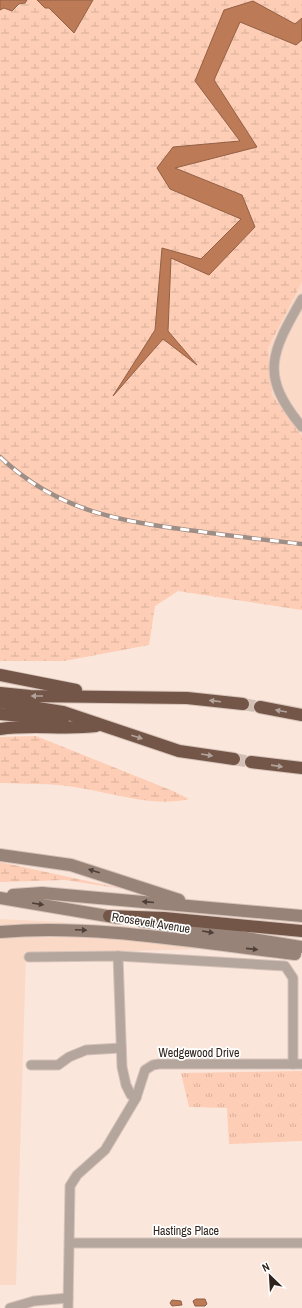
<svg xmlns="http://www.w3.org/2000/svg" width="302" height="1308" viewBox="0 0 302 1308" font-family="'Archivo Narrow',sans-serif">
<style>
.built{fill:#fbd9c7}
.grass{fill:url(#grass-tufts)}
.wetland{fill:url(#wetland-marsh)}
.water{fill:#bc7a56;stroke:#926045}
.lines{fill:none;stroke-linecap:round;stroke-linejoin:round}
.highway-tunnel{stroke:#d2bfb5;stroke-width:12;stroke-dasharray:12 6;stroke-linecap:butt}
.street-casing{stroke:#d6c3b9;stroke-width:11}
.secondary-casing{stroke:#d6c3b9;stroke-width:14}
.highway-casing{stroke:#d6c3b9;stroke-width:14}
.street{stroke:#b4a59d;stroke-width:9}
.secondary{stroke:#988378;stroke-width:12}
.highway{stroke:#735647;stroke-width:12}
.rail-casing{stroke:#9f8e85;stroke-width:4.5}
.rail{stroke:#fff;stroke-width:3;stroke-dasharray:9;stroke-linecap:butt}
.oneway{fill:#b2a29a}
.oneway2{fill:#4e4038}
.labels{text-anchor:middle;stroke-width:3.5;stroke-linejoin:round;paint-order:stroke}
.street-label{font-size:12px;fill:#2f231c;stroke:#fff}
</style>
<defs>
<pattern id="grass-tufts" width="24" height="20" patternUnits="userSpaceOnUse"><rect width="24" height="20" fill="#fdcdb5"/><path d="M3 7l-1-3M5 7V3M7 7l1-3M15 17l-1-3M17 17v-4M19 17l1-3" fill="none" stroke="#d9b09b"/></pattern>
<pattern id="wetland-marsh" width="20" height="14" patternUnits="userSpaceOnUse"><rect width="20" height="14" fill="#fdcdb5"/><path d="M1 5h8M5 5V1M11 12h8M15 12V8" fill="none" stroke="#d9b09b"/></pattern>
</defs>
<rect width="100%" height="100%" fill="#fbe6db"/>
<g class="built">
<path d="M302 282V436L272 395 268 348Z"/>
<path d="M0 919 60 922 204 945 203 949 26 954 16 1285H0Z"/>
</g>
<path class="grass" d="M302 1071V1141L229 1144 227 1108 189 1107 181 1073Z"/>
<g class="wetland">
<path d="M27 0H37L45 8H49L74 33 93 0H302V18L295 24 253 1 195 81 240 141 173 147 170 189 242 219 201 260 162 249 155 330 115 393 163 339 195 363 168 331 171 257 209 275 255 227 242 195 174 168 257 147 213 80 240 22 296 45 302 40V282L268 348 272 395 302 436V610L178 591 155 606 149 645 64 661H0V10L4 8 12 11Z"/>
<path d="M36 736 173 791 189 799C152 808 111 792 74 787 50 783 24 784 0 783V737Z"/>
<path d="M0 862 124 889 65 880 0 882Z"/>
</g>
<g class="water">
<path d="M0 0H27L25 3 19 4 12 11 4 8 0 10Z"/>
<path d="M37 0H93L74 33 49 8H45Z"/>
<path d="M253 1 295 24 302 18V40L296 45 240 22 214 80 257 147 175 168 242 195 255 227 209 275 171 258 168 331 197 365 163 339 113 396 155 330 162 248 201 259 241 219 170 189 157 168 173 147 240 141 195 81 224 10Z"/>
<path d="M196 1299H205L207 1304 205 1306H195L193 1301Z"/>
<path d="M172 1300 181 1301 182 1305 172 1306 170 1303Z"/>
</g>
<g class="lines">
<g class="highway-tunnel">
<path d="M243 704 260 707"/>
<path d="M234 759 251 762"/>
</g>
<g class="street-casing">
<g id="street">
<path d="M302 299C271 353 259 375 302 427"/>
<path d="M118 956 285 966 293 978V1064"/>
<path d="M29 957 118 956 122 1067 126 1085 131 1095 136 1098"/>
<path d="M31 1065H58L69 1057 86 1050 121 1048"/>
<path d="M70 1243H302"/>
<path d="M10 1308 34 1301 68 1298"/>
<path d="M68 1308 70 1186 77 1175 105 1150 136 1098 145 1070 153 1065 159 1064H302"/>
</g>
</g>
<g class="secondary-casing">
<g id="secondary">
<path d="M0 855 71 865 179 900"/>
<path d="M13 895 42 893 302 916"/>
<path d="M0 898 119 918"/>
<path d="M141 921 302 947"/>
<path d="M0 932C99 924 197 943 295 954"/>
</g>
</g>
<g class="highway-casing">
<g id="highway">
<path d="M0 675 76 690"/>
<path d="M0 693 30 696 187 698 243 704"/>
<path d="M0 702 63 712 179 751 234 759"/>
<path d="M260 707 302 715"/>
<path d="M0 714 63 720"/>
<path d="M0 729C32 724 64 730 96 726"/>
<path d="M251 762 302 768"/>
<path d="M109 916 164 918 302 931"/>
</g>
</g>
<use href="#street" class="street"/>
<use href="#secondary" class="secondary"/>
<use href="#highway" class="highway"/>
<g class="rail-casing">
<path id="rail" d="M0 457C59 512 119 521 196 531 231 536 267 540 302 544"/>
</g>
<use href="#rail" class="rail"/>
</g>
<defs><path id="oneway-solid" d="M-6-.8H1V-3.2L6.5 0L1 3.2V.8H-6Z"/></defs>
<g class="oneway">
<use href="#oneway-solid" transform="translate(37 696) rotate(180)"/>
<use href="#oneway-solid" transform="translate(215 701) rotate(-173)"/>
<use href="#oneway-solid" transform="translate(281 711) rotate(-170)"/>
<use href="#oneway-solid" transform="translate(137 737) rotate(18)"/>
<use href="#oneway-solid" transform="translate(207 755) rotate(9)"/>
<use href="#oneway-solid" transform="translate(277 766) rotate(8)"/>
</g>
<g class="oneway2">
<use href="#oneway-solid" transform="translate(94 871) rotate(-163)"/>
<use href="#oneway-solid" transform="translate(148 902) rotate(-175)"/>
<use href="#oneway-solid" transform="translate(38 904) rotate(9)"/>
<use href="#oneway-solid" transform="translate(81 930) rotate(2)"/>
<use href="#oneway-solid" transform="translate(208 932) rotate(9)"/>
<use href="#oneway-solid" transform="translate(252 949) rotate(6)"/>
</g>
<g class="labels">
<g class="street-label">
<text transform="translate(151 923) rotate(9)" y="4">Roosevelt Avenue</text>
<text x="199" y="1057">Wedgewood Drive</text>
<text x="186" y="1235">Hastings Place</text>
</g>
</g>
<g transform="translate(270 1276) rotate(335)" stroke="#ffffff" stroke-width="3" paint-order="stroke">
<path d="M0-3L7 15L0 10L-7 15Z" fill="#2f231c"/>
<text y="-6" font-size="11" font-weight="bold" text-anchor="middle" fill="#2f231c">N</text>
</g>
</svg>
